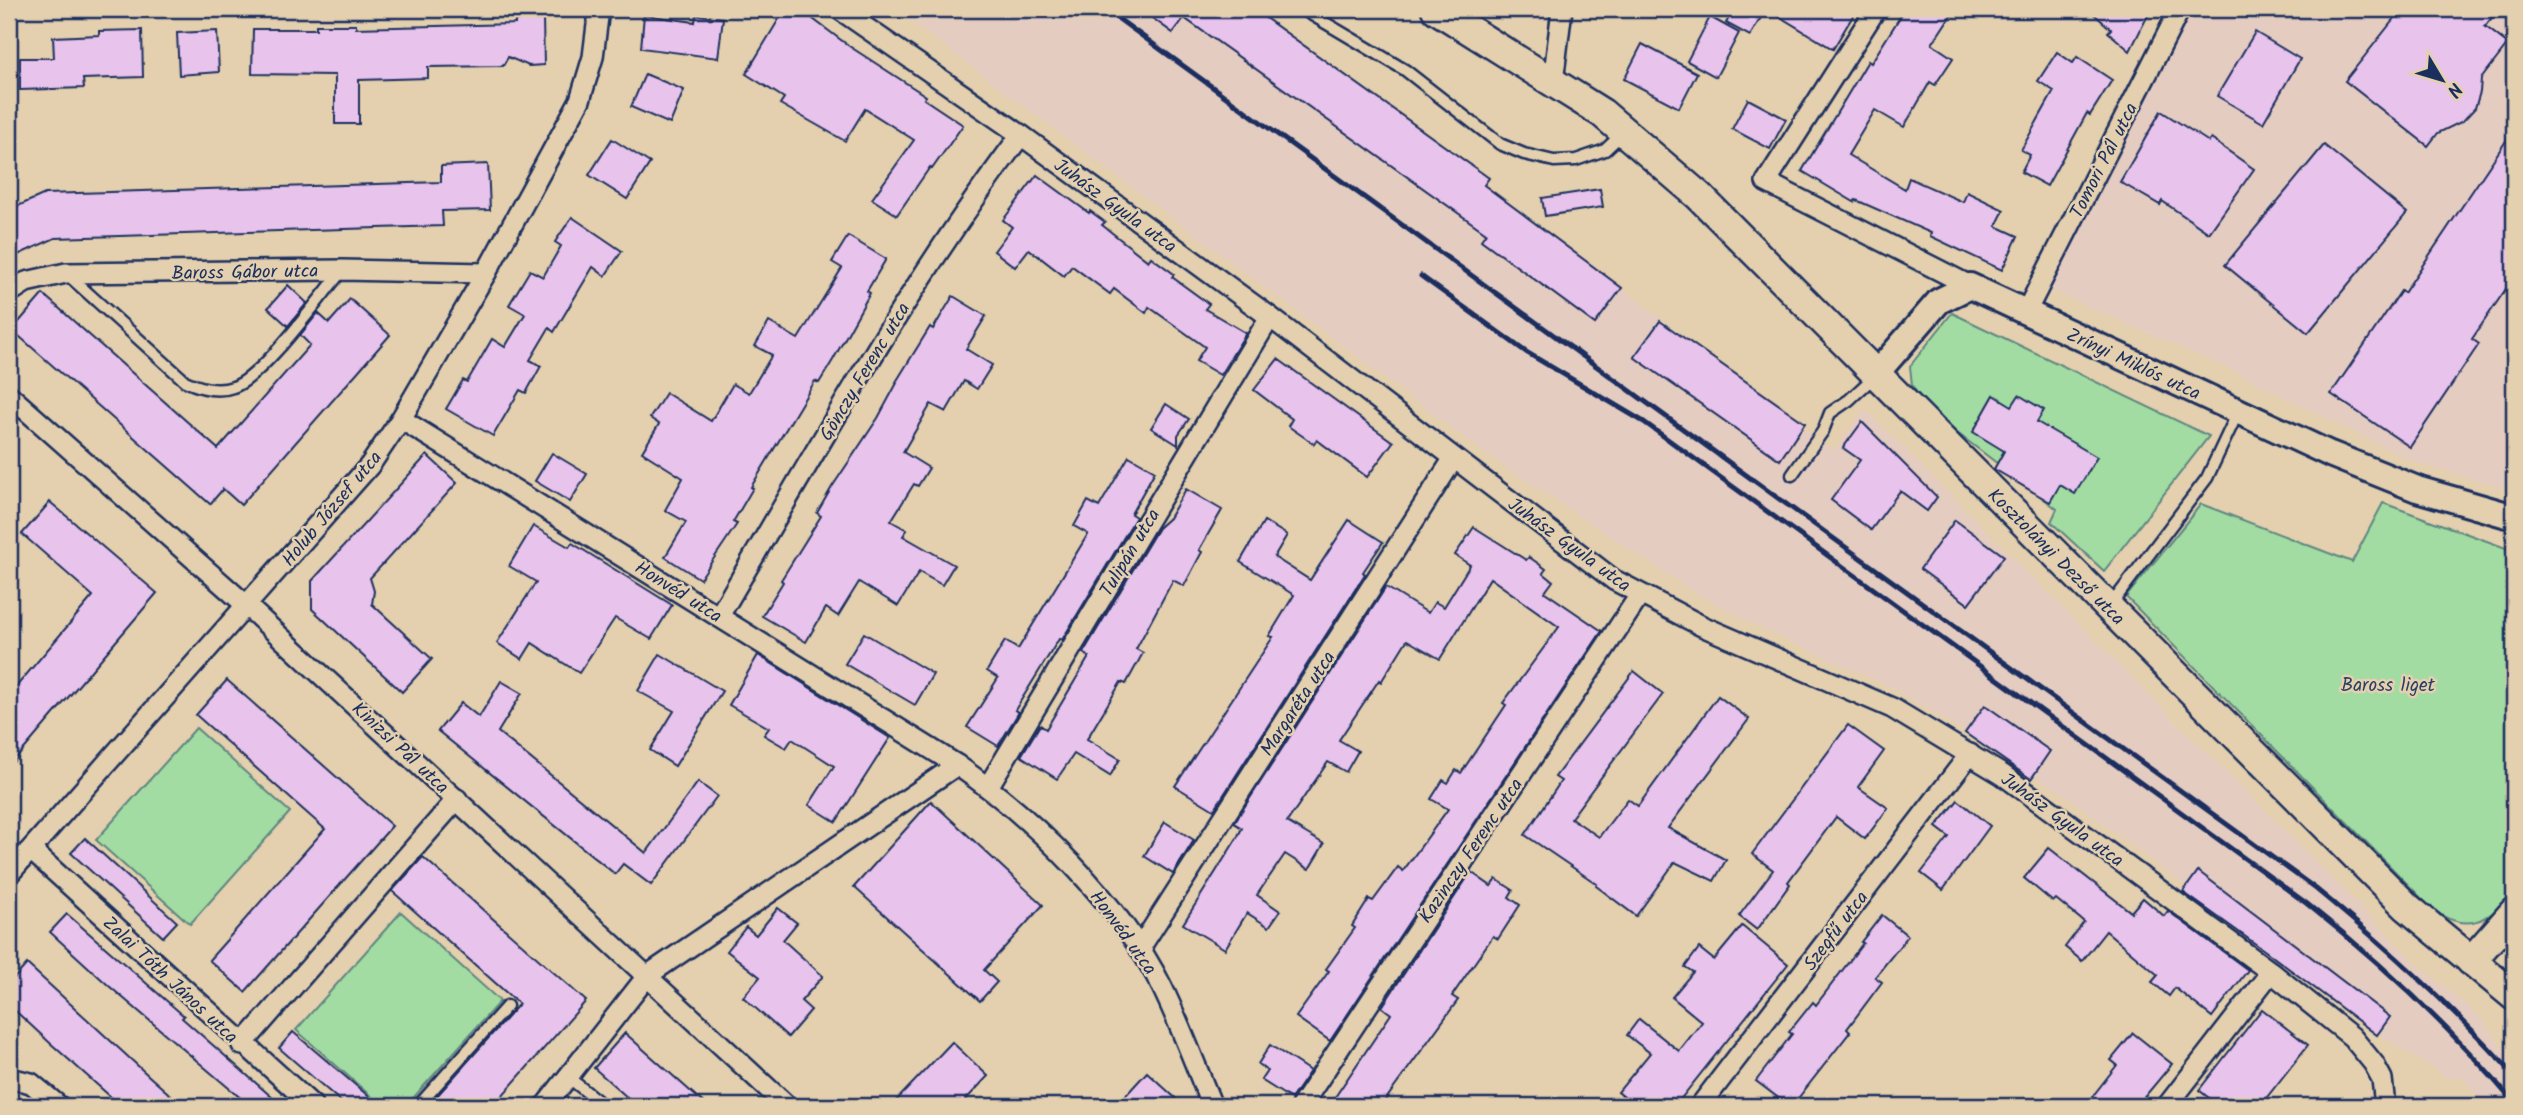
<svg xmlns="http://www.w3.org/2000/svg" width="2523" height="1115" viewBox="0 0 2523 1115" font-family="Kalam,sans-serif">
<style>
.built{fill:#e5ccc1}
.green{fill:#a2dca2;stroke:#5e8680;stroke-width:2}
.building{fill:#e8c3ec;stroke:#1b2f5e;stroke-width:2}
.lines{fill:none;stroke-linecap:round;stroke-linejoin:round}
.service-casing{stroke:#1b2f5e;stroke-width:15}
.minor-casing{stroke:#1b2f5e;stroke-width:24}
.tertiary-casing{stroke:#1b2f5e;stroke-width:30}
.secondary-casing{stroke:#1b2f5e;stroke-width:33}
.service{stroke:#e4d0ae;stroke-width:10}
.minor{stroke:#e4d0ae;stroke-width:19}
.tertiary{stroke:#e4d0ae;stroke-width:24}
.secondary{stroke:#e4d0ae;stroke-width:28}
.rail{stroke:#1b2f5e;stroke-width:5}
.labels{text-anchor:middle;stroke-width:5;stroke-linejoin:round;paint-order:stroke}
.street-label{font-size:19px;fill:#1b2f5e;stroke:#e4d0ae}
.park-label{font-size:19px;fill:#284065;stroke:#e4d0ae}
</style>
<rect width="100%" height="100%" fill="#e4d0ae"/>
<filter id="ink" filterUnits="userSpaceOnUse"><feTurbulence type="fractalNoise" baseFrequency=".0143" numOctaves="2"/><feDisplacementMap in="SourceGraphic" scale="14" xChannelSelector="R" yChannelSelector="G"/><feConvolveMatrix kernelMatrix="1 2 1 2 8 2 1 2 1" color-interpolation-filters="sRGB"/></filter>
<g filter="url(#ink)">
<g class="built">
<path d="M895 9H1241L1509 202 1834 451 1865 409 2416 963 2480 1017 2514 1063V1106H2487L2460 1076 2447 1078 2383 1037 2063 793 1893 688 1756 626 1691 590 1486 454Z"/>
<path d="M2181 9H2514V491L2413 462 2231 370 2051 290Z"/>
</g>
<g class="green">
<path d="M1952 313 2209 436 2104 571 2051 522 2057 509 1935 416 1924 405 1912 385 1910 366Z"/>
<path d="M2383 503 2514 551V892C2489 923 2464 934 2431 908L2126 597 2201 504 2352 562Z"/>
<path d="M196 728 290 812 190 924 96 840Z"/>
<path d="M401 912 500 1001 406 1106H382L296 1030Z"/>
</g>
<g class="building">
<path d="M785 9H805L815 16 813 19 849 46 926 96 924 99 963 125 932 169 930 167 897 215 872 199 914 140 865 109 845 141 780 104 784 98 746 74Z"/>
<path d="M1140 9H1253L1489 178 1484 185 1622 288 1595 324 1481 240 1486 233 1184 18 1173 33Z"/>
<path d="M1734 9H1766L1750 36 1726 23Z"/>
<path d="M1767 9H1857L1833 49Z"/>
<path d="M1905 9H1955L1932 44 1953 58 1935 85 1930 82 1904 127 1875 110 1848 155 1905 189 1909 178 1963 202 1967 192 2004 210 1996 226 2018 236 2002 270 1930 236 1931 233 1856 200 1854 202 1802 171 1868 61 1871 63Z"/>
<path d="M2088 9H2151L2130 51 2108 32 2111 29Z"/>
<path d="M2402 9H2499L2485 26 2508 44 2481 79 2480 92 2475 108 2463 121 2438 133 2428 146 2345 81Z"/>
<path d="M644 15 695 22 696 15 723 18 718 58 641 48Z"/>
<path d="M1710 17 1739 33 1716 77 1687 61Z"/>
<path d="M543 19 544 65 529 66 508 57 503 66 428 67V78L359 80V124H335V75L252 74 253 29H316V25H356V28L515 24V20Z"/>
<path d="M142 30 143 77 83 79 84 88 20 90V58H54L53 37 99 35V31Z"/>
<path d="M217 31 219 72 179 75 177 33Z"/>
<path d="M2255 32 2300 59 2263 123 2217 96Z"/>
<path d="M1642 44 1697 73 1679 108 1624 79Z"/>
<path d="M2057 52 2073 63 2077 57 2112 80 2090 115 2087 113 2047 186 2021 172 2030 155 2021 150 2054 91 2038 81Z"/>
<path d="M645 74 684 90 670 124 631 107Z"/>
<path d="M1748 99 1786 119 1770 149 1732 129Z"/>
<path d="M2161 111 2209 142 2211 139 2254 169 2209 233 2162 201 2160 205 2120 182Z"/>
<path d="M2514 129V277L2472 339 2479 344 2410 447 2331 394 2401 291 2404 293Z"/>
<path d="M612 139 650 163 627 199 589 175Z"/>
<path d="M2324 145 2407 213 2308 333 2225 265Z"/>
<path d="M488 164 490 210 442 211 443 226 55 238 9 259V210L45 194 441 182V166Z"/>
<path d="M1037 175 1089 213 1090 211 1105 222 1102 225 1148 261 1151 257 1174 274 1172 277 1209 304 1205 309 1246 333 1220 375 1196 361 1205 347 1149 307 1146 313 1114 289 1110 294 1072 266 1064 276 1029 249 1015 267 994 251 1012 227 1003 220Z"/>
<path d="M1600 189 1603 207 1545 216 1542 198Z"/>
<path d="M572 217 622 251 605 276 593 267 554 332 549 328 530 360 541 366 526 393 520 390 493 436 446 409 463 380 467 382 492 339 505 347 525 314 509 305 530 270 543 277 561 246 555 242Z"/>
<path d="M848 236 886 259 867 291 870 293 833 360 819 383 815 381 751 487 753 488 733 522 737 524 700 579 665 557 686 522 665 510 683 478 642 452 659 424 650 418 666 393 711 421 733 384 749 393 772 355 755 346 769 322 798 339 842 268 832 262Z"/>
<path d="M288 285 307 303 288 326 268 308Z"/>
<path d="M43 294 218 449 310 345 300 335 318 313 329 323 350 299 390 335 241 505 223 489 210 504 12 330Z"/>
<path d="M953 296 986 316 966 349 992 365 977 389 964 381 946 412 931 404 903 452 929 468 918 486 914 484 891 521 907 530 903 536 954 565 942 585 919 572 898 606 859 582 838 616 826 608 806 642 762 616 783 582 781 580 821 516 817 513 832 487 878 418 897 383 896 382 912 356 930 327 933 329Z"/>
<path d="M1660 321 1805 423 1780 460 1634 357Z"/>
<path d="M1278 359 1393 442 1367 477 1317 440 1314 444 1288 426 1292 419 1254 390Z"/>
<path d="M1994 395 2012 406 2019 395 2044 410 2037 422 2097 457 2075 494 2060 485 2050 502 1994 469 2004 451 1973 432Z"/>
<path d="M1166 404 1189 419 1178 435V445L1151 428Z"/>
<path d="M1862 422 1937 497 1927 511 1900 491 1871 530 1831 500 1860 460 1843 448Z"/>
<path d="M552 453 587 474 570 502 535 481Z"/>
<path d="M427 455 457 483 370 578 374 591 372 604 432 659 402 692 312 609V581Z"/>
<path d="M1129 456 1155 471 1131 514 1136 517 1062 640 1059 639 1015 710 1019 712 998 746 967 727 998 678 987 671 1005 641 1018 649 1088 534 1074 526 1088 501 1099 507Z"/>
<path d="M1186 489 1222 510 1199 550 1202 552 1184 586 1173 580 1136 649 1143 653 1126 684 1121 682 1087 739 1120 759 1110 776 1074 754 1057 779 1021 756 1040 725 1046 729 1089 657 1083 653 1158 528 1169 518Z"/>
<path d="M50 502 157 593 9 767V695L93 596 22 534Z"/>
<path d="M1349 520 1383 542 1363 572 1365 574 1214 810 1175 786 1273 637 1269 636 1294 595 1240 562 1264 521 1287 535 1274 557 1310 580Z"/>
<path d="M1955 520 2004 556 1968 604 1920 569Z"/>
<path d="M533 526 569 547 572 543 672 605 651 639 615 618 579 673 532 643 522 659 497 643 536 582 509 566Z"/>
<path d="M1474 527 1526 560 1529 557 1546 569 1543 573 1553 581 1545 592 1602 631 1330 1041 1296 1017 1329 971 1326 969 1355 928 1352 926 1369 899 1373 901 1398 867 1403 871 1448 809 1431 799 1443 780 1448 783 1456 770 1461 773 1506 705 1503 703 1559 627 1490 578 1440 659 1407 640 1381 682 1379 680 1339 740 1358 751 1346 772 1328 762 1287 822 1324 844 1309 869 1285 854 1257 895 1280 911 1269 927 1247 913 1225 949 1183 924 1237 838 1242 828 1234 823 1386 587 1428 613 1435 602 1444 607 1470 565 1455 555Z"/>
<path d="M864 633 933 674 915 705 845 664Z"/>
<path d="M660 654 722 691 675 766 650 750 674 711 638 691Z"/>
<path d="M758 655 890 738 836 822 809 805 834 766 792 739 786 748 764 735 769 728 729 705Z"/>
<path d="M1634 671 1663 694 1571 818 1599 837 1628 799 1638 806 1718 696 1749 719 1668 828 1726 860 1714 881 1675 862 1636 916 1596 886 1597 884 1525 835 1561 781 1555 777Z"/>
<path d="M227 680 392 826 245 992 209 960 325 829 196 715Z"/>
<path d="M501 681 522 693 498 732 646 853 698 782 717 796 651 885 623 864 615 874 438 731 461 703 479 717Z"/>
<path d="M1985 705 2050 751 2031 779 1965 733Z"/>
<path d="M1848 725 1884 751 1858 787 1888 808 1865 839 1836 817 1788 882 1790 884 1757 930 1739 916 1773 870 1752 854Z"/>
<path d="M1958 800 1990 826 1943 890 1921 873 1949 837 1936 827Z"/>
<path d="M931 801 1043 905 984 970 997 982 980 1001 854 887Z"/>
<path d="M1165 822 1194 840 1173 874 1144 856Z"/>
<path d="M85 838 177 922 163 937 71 853Z"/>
<path d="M2049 848 2131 912 2143 898 2164 916 2168 911 2248 970 2212 1017 2175 988 2169 996 2152 982 2158 975 2106 931 2082 961 2065 947 2084 922 2056 899 2053 902 2024 878Z"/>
<path d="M423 857 586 1001 493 1106H428L519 1004 392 891Z"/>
<path d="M2198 871 2390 1017 2377 1035 2264 950 2183 892Z"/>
<path d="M1471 872 1491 886 1496 879 1513 890 1509 897 1520 905 1498 939 1493 936 1452 996 1458 1000 1381 1106H1329L1391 1014 1382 1007Z"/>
<path d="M778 908 797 923 783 940 823 976 801 1001 811 1010 788 1037 743 997 760 977 727 951 746 927 756 935Z"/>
<path d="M67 914 184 1016 182 1018 282 1106H250L109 986 50 932Z"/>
<path d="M1882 915 1908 936 1875 977 1882 982 1847 1029 1850 1032 1792 1106H1789L1756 1081 1792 1034 1789 1032 1813 1002 1816 1005 1863 943 1861 942Z"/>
<path d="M1742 926 1788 964 1675 1106H1635L1618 1092 1650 1053 1627 1035 1639 1019 1679 1051 1702 1022 1672 997 1693 972 1685 967 1699 948 1714 960Z"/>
<path d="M27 964 150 1077 183 1106H121L49 1042 9 1005V984Z"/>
<path d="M2262 1009 2308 1045 2260 1106H2219L2199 1090Z"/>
<path d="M293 1032 380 1106H346L279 1048Z"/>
<path d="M625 1033 707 1106H637L594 1068Z"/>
<path d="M2133 1033 2172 1064 2137 1106H2085L2117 1065 2111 1060Z"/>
<path d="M952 1042 988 1076 960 1106H891Z"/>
<path d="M1270 1045 1310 1071 1291 1099 1261 1080 1267 1071 1258 1064Z"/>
<path d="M1147 1072 1184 1106H1116Z"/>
</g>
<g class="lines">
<g class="service-casing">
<g id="service">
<path d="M1302 9 1405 70 1500 144 1524 154 1554 161 1576 160 1605 150 1623 133"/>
<path d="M69 276 185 381C200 388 217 393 233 387 261 379 320 297 342 271"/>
<path d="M1792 475 1823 431 1830 413 1849 400 1875 376"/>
<path d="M2110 606 2207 478 2238 412"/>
<path d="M568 1077 604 1106"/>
<path d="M418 1106 507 1006"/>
</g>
</g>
<g class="minor-casing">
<g id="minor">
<path d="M839 9 1021 135 1270 317 1614 580 1702 626 1892 708 2003 775 2271 972 2352 1037 2374 1064 2382 1079 2385 1106"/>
<path d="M1876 9 1766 182 1970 286"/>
<path d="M1553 82 1562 9"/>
<path d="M9 293 26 282 66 273 342 270 486 273"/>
<path d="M2026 312 2180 9"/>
<path d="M9 395 247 606 787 1106"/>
<path d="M401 419 957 765C1033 818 1120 903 1162 987 1181 1026 1196 1067 1212 1106"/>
<path d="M719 616C815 453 907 286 1021 135"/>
<path d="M988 787 1270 317"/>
<path d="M31 850 313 1106"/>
<path d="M9 874 370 465 401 419 486 273 580 100 593 57 599 9"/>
<path d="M1140 948 1454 458"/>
<path d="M242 1045 457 799"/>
<path d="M9 1078 31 1083 59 1106"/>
<path d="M545 1106 648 975 957 765"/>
<path d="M1301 1106 1640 595"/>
<path d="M1700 1106 1970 754"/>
<path d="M2167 1106 2271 972"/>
</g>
</g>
<g class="tertiary-casing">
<path id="tertiary" d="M1875 375 1939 301 1970 286 2330 454 2417 489 2514 517"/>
</g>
<g class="secondary-casing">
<g id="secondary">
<path d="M1436 9 1602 113 1699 196 2363 863 2407 907 2514 996"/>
<path d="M2471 961 2514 912"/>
</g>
</g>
<use href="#service" class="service"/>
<use href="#minor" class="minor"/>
<use href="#tertiary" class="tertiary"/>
<use href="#secondary" class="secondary"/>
<g class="rail">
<path d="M1105 9 2316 889C2387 947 2453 1007 2514 1075"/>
<path d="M1421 276 1526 352 1644 422 2306 903C2382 963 2452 1029 2514 1103"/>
</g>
</g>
</g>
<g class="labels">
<g class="street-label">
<text transform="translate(2103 160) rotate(-63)" y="7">Tomori Pál utca</text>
<text transform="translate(1116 205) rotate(36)" y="7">Juhász Gyula utca</text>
<text transform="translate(245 271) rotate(-1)" y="7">Baross Gábor utca</text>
<text transform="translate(2134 363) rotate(25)" y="7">Zrínyi Miklós utca</text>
<text transform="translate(864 371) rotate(-59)" y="7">Gönczy Ferenc utca</text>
<text transform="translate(331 508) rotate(-50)" y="7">Holub József utca</text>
<text transform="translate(1570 544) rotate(36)" y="7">Juhász Gyula utca</text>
<text transform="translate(1129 552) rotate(-59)" y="7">Tulipán utca</text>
<text transform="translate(2057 556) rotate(45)" y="7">Kosztolányi Dezső utca</text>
<text transform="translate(679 591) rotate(32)" y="7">Honvéd utca</text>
<text transform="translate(1297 703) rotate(-57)" y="7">Margaréta utca</text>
<text transform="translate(401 747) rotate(43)" y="7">Kinizsi Pál utca</text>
<text transform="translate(2063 819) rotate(36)" y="7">Juhász Gyula utca</text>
<text transform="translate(1470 850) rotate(-56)" y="7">Kazinczy Ferenc utca</text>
<text transform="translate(1835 930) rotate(-53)" y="7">Szegfű utca</text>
<text transform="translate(1124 932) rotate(54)" y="7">Honvéd utca</text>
<text transform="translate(171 979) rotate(43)" y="7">Zalai Tóth János utca</text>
</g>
<g class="park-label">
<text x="2388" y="691">Baross liget</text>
</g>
</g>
<rect width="2523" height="1115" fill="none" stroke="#e4d0ae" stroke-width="35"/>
<rect x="18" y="18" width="2488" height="1080" fill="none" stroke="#1b2f5e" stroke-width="2.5" filter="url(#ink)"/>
<g transform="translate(2442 80) rotate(128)" stroke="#e4d0ae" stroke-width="5" paint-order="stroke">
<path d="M0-5L12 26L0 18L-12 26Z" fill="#1b2f5e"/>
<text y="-10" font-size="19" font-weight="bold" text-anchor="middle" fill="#1b2f5e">N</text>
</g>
</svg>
